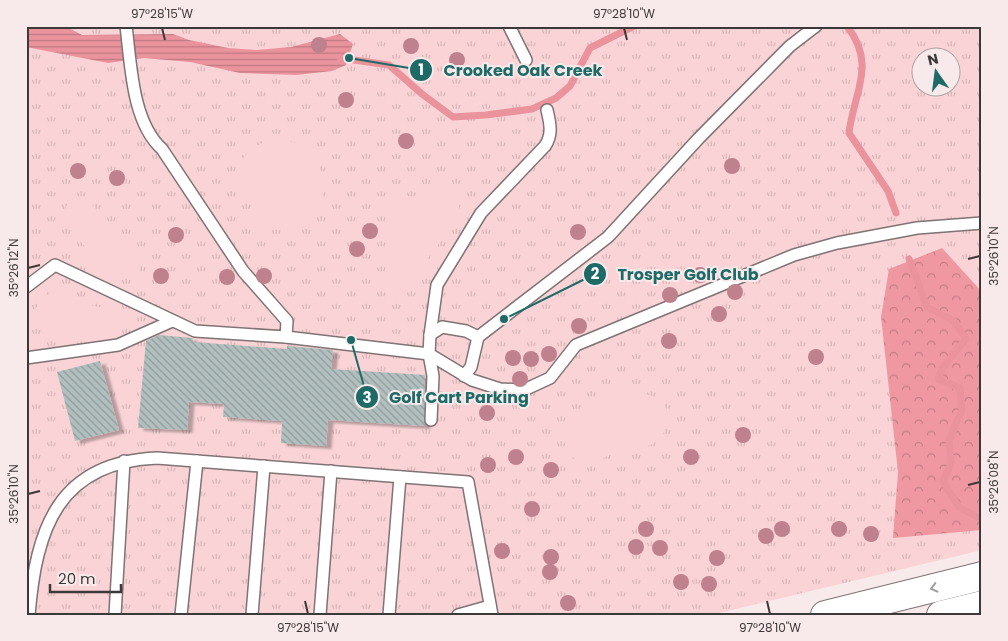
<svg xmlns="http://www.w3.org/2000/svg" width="1008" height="641" viewBox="0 0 1008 641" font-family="Poppins,sans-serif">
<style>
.grass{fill:url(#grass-tufts);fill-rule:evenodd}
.forest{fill:url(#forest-crowns)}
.park{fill:#fad3d6}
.water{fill:url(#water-rules)}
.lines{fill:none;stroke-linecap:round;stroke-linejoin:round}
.stream{stroke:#ea939d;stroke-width:7}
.building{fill:url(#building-back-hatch);filter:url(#shadow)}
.service-casing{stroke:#7f7374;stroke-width:14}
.secondary-casing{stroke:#7f7374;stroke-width:30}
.service{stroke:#fff;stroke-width:11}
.secondary{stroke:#fff;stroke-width:28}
.tree{fill:#bf818d}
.oneway{stroke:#9e9c9c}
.ticks{fill:none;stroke:#3e3939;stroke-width:2}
.leader{fill:none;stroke:#1e6a67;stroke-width:2}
.callout-dot{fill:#1e6a67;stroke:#f8eaeb;stroke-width:2}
.mark-label{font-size:15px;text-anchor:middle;font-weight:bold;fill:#fff}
.callout-label{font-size:16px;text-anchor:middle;font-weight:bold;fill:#1e6a67;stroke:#f8eaeb;stroke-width:4;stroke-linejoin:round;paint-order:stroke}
.neatline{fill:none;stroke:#3e3939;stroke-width:2}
.ticks-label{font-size:12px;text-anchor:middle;fill:#3e3939}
</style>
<defs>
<pattern id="grass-tufts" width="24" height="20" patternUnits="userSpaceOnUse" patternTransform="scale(1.25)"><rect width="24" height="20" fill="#fad3d6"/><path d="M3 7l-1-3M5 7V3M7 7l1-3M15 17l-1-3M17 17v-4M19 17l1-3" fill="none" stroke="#d7b6b8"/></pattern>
<pattern id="forest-crowns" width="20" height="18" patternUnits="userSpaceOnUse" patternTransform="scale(1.25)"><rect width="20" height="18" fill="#f098a2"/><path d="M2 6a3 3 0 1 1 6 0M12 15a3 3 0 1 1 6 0" fill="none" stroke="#c47d85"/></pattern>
<pattern id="water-rules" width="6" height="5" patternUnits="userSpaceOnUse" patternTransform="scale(1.25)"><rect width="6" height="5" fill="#ea939d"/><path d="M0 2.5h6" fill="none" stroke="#bf7981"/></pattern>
<pattern id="building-back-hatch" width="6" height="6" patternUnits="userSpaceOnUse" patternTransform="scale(1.25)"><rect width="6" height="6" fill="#b1bfbe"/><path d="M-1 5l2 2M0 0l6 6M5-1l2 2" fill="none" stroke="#919c9b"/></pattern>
<filter id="shadow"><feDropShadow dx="5.5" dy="3" stdDeviation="1" flood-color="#0004"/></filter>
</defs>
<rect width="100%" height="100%" fill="#f8eaeb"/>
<path class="grass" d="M26 26H982V550L711 615H26ZM920 58H950V88H920Z"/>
<path class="forest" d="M942 248 982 292V530L893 538 898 472 881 317 889 269Z"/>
<g class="park">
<path d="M269 140C282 140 295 140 306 148 330 166 331 220 299 230 286 233 269 228 257 225L246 192 236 181C239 158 247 149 269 140Z"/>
<path d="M445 190 455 194C470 223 443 234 429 257 423 267 423 278 412 286 407 290 399 290 393 291 381 270 385 265 396 245L390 228 389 208 398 198 425 196Z"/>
<path d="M77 196C104 205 96 224 114 236 129 246 129 237 142 257L139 272C127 278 107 280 97 266 93 261 91 254 87 249 74 232 65 229 66 206Z"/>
<path d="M51 291 65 292 81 303 112 310 121 321 116 333C104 335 49 339 42 332 36 326 34 317 35 309Z"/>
<path d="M614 385 658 398 668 411C669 447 642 449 615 453 607 455 601 461 593 463 570 468 561 441 563 423 572 414 582 413 590 406 598 398 602 389 614 385Z"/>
</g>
<path class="water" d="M26 26H65L82 35 173 34 189 40 228 48 256 50 291 47 340 34 353 44 346 65 332 71 296 75 240 73 190 62 144 58 108 63 26 47Z"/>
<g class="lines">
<g class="stream">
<path d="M847 26C877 65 854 91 849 133L888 191 896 213"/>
<path d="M340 58 389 65 422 94 453 117 486 115 532 109 556 98 570 86 590 48 634 26"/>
<path d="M909 259 927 307 954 321 966 339 943 367 938 379 960 388 962 410 949 440 951 463 943 482 959 507 982 520"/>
</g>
</g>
<g class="building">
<path d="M159 335 192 338 194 342 287 349V346L333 350 331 369 425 375V426L328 420 326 446 281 443 282 421 223 417 224 404 189 402 187 430 138 428 146 341Z"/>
<path d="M100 361 119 430 75 441 57 372Z"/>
</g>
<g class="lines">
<g class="service-casing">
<g id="service">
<path d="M509 26 526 60"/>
<path d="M26 287 55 265 195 331 286 337 287 321 243 271 162 149C132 122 131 65 126 26"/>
<path d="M430 335 442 327 466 331 478 337"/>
<path d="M286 337 429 354 472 380 500 389 524 390 550 378 576 345 794 255 837 243 917 228 982 223"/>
<path d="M26 358 118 345 172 321"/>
<path d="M464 376 471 367 478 337 608 237 699 138 790 46 816 26"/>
<path d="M431 420 433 376 429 354 430 335 437 285 481 213 545 146C553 134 550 123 547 110"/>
<path d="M29 615C36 529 58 462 157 458L468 482 492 615"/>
<path d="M115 615 124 461"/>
<path d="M181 615 197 461"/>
<path d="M252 615 264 466"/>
<path d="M320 615 331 471"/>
<path d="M389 615 400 477"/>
<path d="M458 615 490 606"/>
</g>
</g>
<g class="secondary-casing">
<g id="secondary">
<path d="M825 615 982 576"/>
<path d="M941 615 982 605"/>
</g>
</g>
<use href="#service" class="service"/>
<use href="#secondary" class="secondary"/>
</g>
<g class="tree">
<circle cx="319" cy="45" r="8"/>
<circle cx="411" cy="46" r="8"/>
<circle cx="457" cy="60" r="8"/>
<circle cx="346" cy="100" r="8"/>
<circle cx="406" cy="141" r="8"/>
<circle cx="732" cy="166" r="8"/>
<circle cx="78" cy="171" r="8"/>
<circle cx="117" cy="178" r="8"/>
<circle cx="370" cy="231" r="8"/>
<circle cx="578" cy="232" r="8"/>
<circle cx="176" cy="235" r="8"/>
<circle cx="357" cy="249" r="8"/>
<circle cx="700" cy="275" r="8"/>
<circle cx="161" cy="276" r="8"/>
<circle cx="264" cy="276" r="8"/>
<circle cx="227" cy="277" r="8"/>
<circle cx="735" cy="292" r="8"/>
<circle cx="670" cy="295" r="8"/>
<circle cx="719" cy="314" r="8"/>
<circle cx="579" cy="326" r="8"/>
<circle cx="669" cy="341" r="8"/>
<circle cx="549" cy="354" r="8"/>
<circle cx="816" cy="357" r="8"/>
<circle cx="513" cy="358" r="8"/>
<circle cx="531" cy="359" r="8"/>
<circle cx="520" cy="379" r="8"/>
<circle cx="487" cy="413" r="8"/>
<circle cx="743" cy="435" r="8"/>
<circle cx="516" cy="457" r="8"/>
<circle cx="691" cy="457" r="8"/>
<circle cx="488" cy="465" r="8"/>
<circle cx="551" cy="470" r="8"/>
<circle cx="532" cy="509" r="8"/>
<circle cx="646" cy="529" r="8"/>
<circle cx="782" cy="529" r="8"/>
<circle cx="839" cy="529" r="8"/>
<circle cx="871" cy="534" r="8"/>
<circle cx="766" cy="536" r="8"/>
<circle cx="636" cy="547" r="8"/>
<circle cx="660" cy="548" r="8"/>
<circle cx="502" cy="551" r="8"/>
<circle cx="551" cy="557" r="8"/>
<circle cx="717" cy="558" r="8"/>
<circle cx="550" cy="572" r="8"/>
<circle cx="681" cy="582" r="8"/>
<circle cx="709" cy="584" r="8"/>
<circle cx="568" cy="603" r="8"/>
</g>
<defs><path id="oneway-chevron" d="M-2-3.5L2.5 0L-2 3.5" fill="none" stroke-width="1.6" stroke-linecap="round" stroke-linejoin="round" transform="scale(1.25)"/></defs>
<use class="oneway" href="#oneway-chevron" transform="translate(934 588) rotate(166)"/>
<path class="ticks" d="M162 28 165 40M624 28 627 40M968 259 980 256M28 268 40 265M968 485 980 482M28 494 40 491M305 601 308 614M767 601 770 614"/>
<path class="leader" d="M349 58L421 70M504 319L595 274M351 340L367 397"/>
<g class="callout-dot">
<circle cx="349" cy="58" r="5"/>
<circle cx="504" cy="319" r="5"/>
<circle cx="351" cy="340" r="5"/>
<circle cx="421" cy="70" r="12"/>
<circle cx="595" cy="274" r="12"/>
<circle cx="367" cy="397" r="12"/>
</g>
<g class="mark-label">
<text x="421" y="75">1</text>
<text x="595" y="279">2</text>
<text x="367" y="403">3</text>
</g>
<g class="callout-label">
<text x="523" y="76">Crooked Oak Creek</text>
<text x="688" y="280">Trosper Golf Club</text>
<text x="459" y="403">Golf Cart Parking</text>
</g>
<rect width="1008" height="641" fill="none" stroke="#f8eaeb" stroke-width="55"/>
<g transform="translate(936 72) rotate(346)"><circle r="24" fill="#f8eaeb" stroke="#aea3a4"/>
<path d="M0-4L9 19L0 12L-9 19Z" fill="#1e6a67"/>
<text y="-8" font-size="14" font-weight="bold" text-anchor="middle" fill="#3e3939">N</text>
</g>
<path d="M50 584v8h71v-8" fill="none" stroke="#3e3939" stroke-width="2.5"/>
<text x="58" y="584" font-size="15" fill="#3e3939" stroke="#f8eaeb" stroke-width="4" paint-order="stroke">20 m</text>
<rect x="28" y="28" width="952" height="586" class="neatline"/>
<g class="ticks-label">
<text x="162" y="18">97°28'15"W</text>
<text x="624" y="18">97°28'10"W</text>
<text transform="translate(994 256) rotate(-90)" y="4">35°26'10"N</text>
<text transform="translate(14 268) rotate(-90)" y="4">35°26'12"N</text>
<text transform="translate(994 482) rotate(-90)" y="4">35°26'08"N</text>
<text transform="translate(14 494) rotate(-90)" y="4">35°26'10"N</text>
<text x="308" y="632">97°28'15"W</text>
<text x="770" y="632">97°28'10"W</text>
</g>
</svg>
